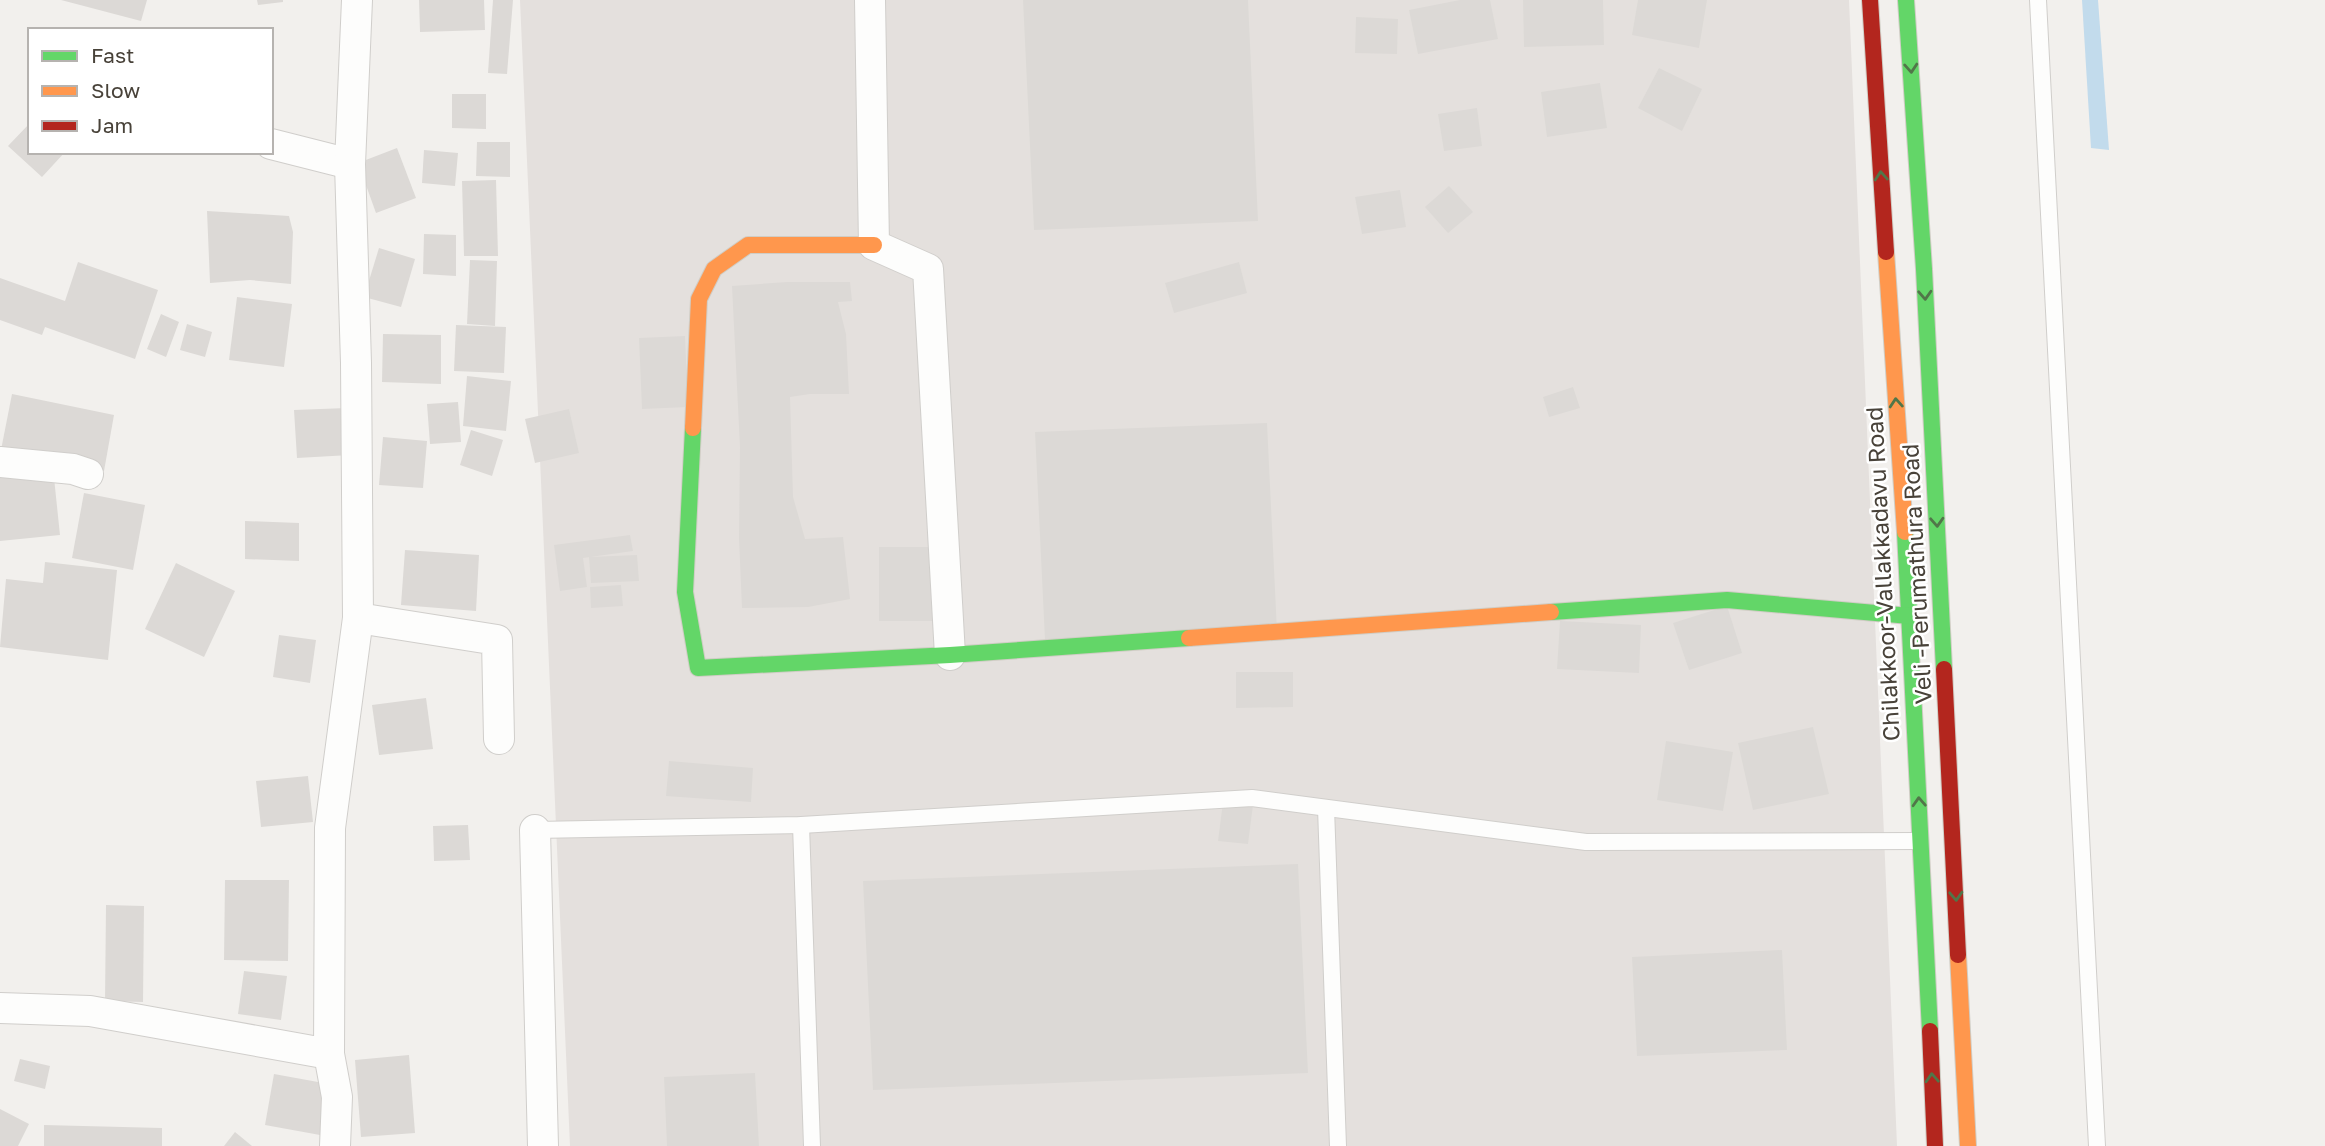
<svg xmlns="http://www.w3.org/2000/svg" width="2325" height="1146" viewBox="0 0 2325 1146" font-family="'Golos Text',sans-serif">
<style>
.industrial{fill:#e4e0dd}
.water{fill:#c2dbec}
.building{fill:#dcd9d6}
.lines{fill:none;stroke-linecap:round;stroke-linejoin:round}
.lane-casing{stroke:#d0cecb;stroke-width:18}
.street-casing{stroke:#d0cecb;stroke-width:32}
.fast-casing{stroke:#d0cdc5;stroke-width:18}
.slow-casing{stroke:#d0cdc5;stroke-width:18}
.jam-casing{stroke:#d0cdc5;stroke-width:18}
.lane{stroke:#fdfdfc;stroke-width:16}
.street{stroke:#fdfdfc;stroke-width:30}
.fast{stroke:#63d668;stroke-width:16}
.slow{stroke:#ff974d;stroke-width:16}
.jam{stroke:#b3261e;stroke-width:16}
.oneway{stroke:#517649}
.labels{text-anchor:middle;stroke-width:5;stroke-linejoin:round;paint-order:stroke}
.street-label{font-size:23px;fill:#484239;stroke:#fff}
</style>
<rect width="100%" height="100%" fill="#f2f0ed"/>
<path class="industrial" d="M520 0H1849L1897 1146H570Z"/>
<path class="water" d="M2082 0H2098L2109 150 2091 148Z"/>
<g class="building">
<path d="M61 0H147L141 21Z"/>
<path d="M257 0H283V2L258 5Z"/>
<path d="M419 0H484L485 30 420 32Z"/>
<path d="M493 0H513L507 74 488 73Z"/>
<path d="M1023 0H1248L1258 221 1034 230Z"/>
<path d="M1460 0H1490L1498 39 1418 54 1409 10Z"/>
<path d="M1523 0H1603L1604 45 1524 47Z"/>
<path d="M1638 0H1707L1699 48 1632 35Z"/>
<path d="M1356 17 1398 19 1397 54 1355 53Z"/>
<path d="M1659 68 1702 89 1682 131 1638 108Z"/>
<path d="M1600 83 1607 128 1547 137 1541 92Z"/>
<path d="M452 94H486V129L452 128Z"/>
<path d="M1477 108 1482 146 1444 151 1438 114Z"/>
<path d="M30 123V152H65L42 177 8 146Z"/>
<path d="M477 142H510V177L476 176Z"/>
<path d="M397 148 416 198 376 213 358 163Z"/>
<path d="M424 150 458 153 455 186 422 183Z"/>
<path d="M496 180 498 256H464L462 181Z"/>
<path d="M1449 186 1473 212 1448 233 1425 207Z"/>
<path d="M1400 190 1406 227 1362 234 1355 197Z"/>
<path d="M207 211 289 216 293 232 291 284 250 280 210 283Z"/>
<path d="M424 234 456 235V276L423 274Z"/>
<path d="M379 248 415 259 401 307 364 297Z"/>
<path d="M470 260 497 261 495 326 467 324Z"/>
<path d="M78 262 158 290 135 359 45 327 42 335 0 320V278L65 301Z"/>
<path d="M1239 262 1247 293 1174 313 1165 283Z"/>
<path d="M787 282H850L852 301 838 302 846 334 849 394H810L790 397 793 497 805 539 843 537 850 599 808 607 742 608 739 538 740 447 732 286Z"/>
<path d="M237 297 292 304 284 367 229 360Z"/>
<path d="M161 314 179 322 166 357 147 349Z"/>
<path d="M187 324 212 332 205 357 180 350Z"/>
<path d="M456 325 506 327 504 373 454 371Z"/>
<path d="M383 334 441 335V384L382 382Z"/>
<path d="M685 336 688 407 642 409 639 338Z"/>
<path d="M467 376 511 381 506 431 463 426Z"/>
<path d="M1573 387 1580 408 1549 417 1543 397Z"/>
<path d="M12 394 114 415 104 471 1 450Z"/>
<path d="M458 402 461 442 430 444 427 404Z"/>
<path d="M347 408 350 455 297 458 294 410Z"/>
<path d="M569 409 579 453 535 463 525 419Z"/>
<path d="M1267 423 1277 631 1045 640 1035 432Z"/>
<path d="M471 430 503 440 492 476 460 465Z"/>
<path d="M383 437 427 441 423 488 379 485Z"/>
<path d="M53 468 60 535 0 541V474Z"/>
<path d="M84 493 145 505 133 570 72 558Z"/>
<path d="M245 521 299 523V561L245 559Z"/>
<path d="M630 535 633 551 583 558 587 587 560 591 554 545Z"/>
<rect x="879" y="547" width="55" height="74"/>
<path d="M405 550 479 555 476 611 401 605Z"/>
<path d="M637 555 639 581 591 583 589 557Z"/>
<path d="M45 562 117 570 108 660 0 647 6 579 43 583Z"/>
<path d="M176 563 235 591 204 657 145 629Z"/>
<path d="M621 585 623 606 591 608 590 587Z"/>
<path d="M1727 606 1742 653 1689 670 1673 623Z"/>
<path d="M1560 621 1641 625 1639 673 1557 669Z"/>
<path d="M279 635 316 640 310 683 273 677Z"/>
<path d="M1236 672H1293V707L1236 708Z"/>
<path d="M426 698 433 749 379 755 372 705Z"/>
<path d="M1813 727 1829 794 1753 810 1738 743Z"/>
<path d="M1666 741 1733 752 1723 811 1657 800Z"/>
<path d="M669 761 753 768 751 802 666 796Z"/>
<path d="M308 776 313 822 261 827 256 781Z"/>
<path d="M1223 802 1253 805 1248 844 1218 841Z"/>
<path d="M468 825 470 860 434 861 433 826Z"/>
<path d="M1298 864 1308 1073 873 1090 863 881Z"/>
<path d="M225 880H289L288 961 224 960Z"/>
<path d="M106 905 144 906 143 1002 105 1001Z"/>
<path d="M1782 950 1787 1050 1637 1056 1632 957Z"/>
<path d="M244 971 287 976 281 1020 238 1014Z"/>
<path d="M409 1055 415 1133 361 1137 355 1060Z"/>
<path d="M20 1059 50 1066 45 1089 14 1081Z"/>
<path d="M755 1073 759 1146H667L664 1077Z"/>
<path d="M274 1074 329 1084 320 1135 265 1125Z"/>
<path d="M0 1109 29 1124 18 1146H0Z"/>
<path d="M44 1125 162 1128V1146H44Z"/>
<path d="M235 1132 252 1146H224Z"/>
</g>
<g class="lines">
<g class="lane-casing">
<g id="lane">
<path d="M2038 0 2097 1146"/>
<path d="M1326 808 1338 1146"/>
<path d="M801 825 812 1146"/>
<path d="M535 830 801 825 1252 798 1586 842 1920 841"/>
</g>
</g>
<g class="street-casing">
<g id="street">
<path d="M870 0 874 245 928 269 950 655"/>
<path d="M271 144 350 164"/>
<path d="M0 462 73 469 88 474"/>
<path d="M358 618 497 640 499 739"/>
<path d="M535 830 543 1146"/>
<path d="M0 1008 90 1011 329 1054"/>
<path d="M335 1146 337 1097 329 1054 330 828 358 618 356 363 350 164 357 0"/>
</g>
</g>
<g class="fast-casing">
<g id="fast">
<path d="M1906 0 1924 269 1944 669"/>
<path d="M693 428 685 592 698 668 950 655 1189 638"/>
<path d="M1905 532 1930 1031"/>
<path d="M1551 612 1727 600 1910 616"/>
</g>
</g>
<g class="slow-casing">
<g id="slow">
<path d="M1886 252 1905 532"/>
<path d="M693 428 699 299 714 269 748 245H874"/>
<path d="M1189 638 1551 612"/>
<path d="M1958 955 1968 1146"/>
</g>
</g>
<g class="jam-casing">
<g id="jam">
<path d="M1870 0 1886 252"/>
<path d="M1944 669 1958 955"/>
<path d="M1930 1031 1935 1146"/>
</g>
</g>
<use href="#lane" class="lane"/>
<use href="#street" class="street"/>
<use href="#fast" class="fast"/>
<use href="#slow" class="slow"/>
<use href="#jam" class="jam"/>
</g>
<defs><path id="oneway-chevron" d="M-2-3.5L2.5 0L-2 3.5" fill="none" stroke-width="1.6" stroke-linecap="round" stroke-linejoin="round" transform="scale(1.75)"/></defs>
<g class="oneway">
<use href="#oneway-chevron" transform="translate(1911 68) rotate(86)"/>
<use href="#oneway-chevron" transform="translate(1881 176) rotate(-94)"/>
<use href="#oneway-chevron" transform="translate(1925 295) rotate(87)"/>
<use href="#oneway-chevron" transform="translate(1896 403) rotate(-94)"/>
<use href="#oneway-chevron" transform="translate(1937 522) rotate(87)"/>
<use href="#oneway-chevron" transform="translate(1919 802) rotate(-93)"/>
<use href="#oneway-chevron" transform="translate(1956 896) rotate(87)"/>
<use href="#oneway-chevron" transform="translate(1932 1078) rotate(-93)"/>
</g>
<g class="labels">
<g class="street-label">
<text transform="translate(1883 574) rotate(-93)" y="8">Chilakkoor-Vallakkadavu Road</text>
<text transform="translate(1917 574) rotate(-93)" y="8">Veli -Perumathura Road</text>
</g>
</g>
<rect x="28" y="28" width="245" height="126" fill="#ffffff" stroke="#b6b3b0" stroke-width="2"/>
<rect x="42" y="51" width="35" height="10" fill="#63d668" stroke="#b6b3b0" stroke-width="2"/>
<text x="91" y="63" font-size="21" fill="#484239">Fast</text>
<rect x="42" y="86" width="35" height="10" fill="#ff974d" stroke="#b6b3b0" stroke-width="2"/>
<text x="91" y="98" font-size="21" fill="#484239">Slow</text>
<rect x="42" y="121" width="35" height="10" fill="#b3261e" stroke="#b6b3b0" stroke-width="2"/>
<text x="91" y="133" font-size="21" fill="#484239">Jam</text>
</svg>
